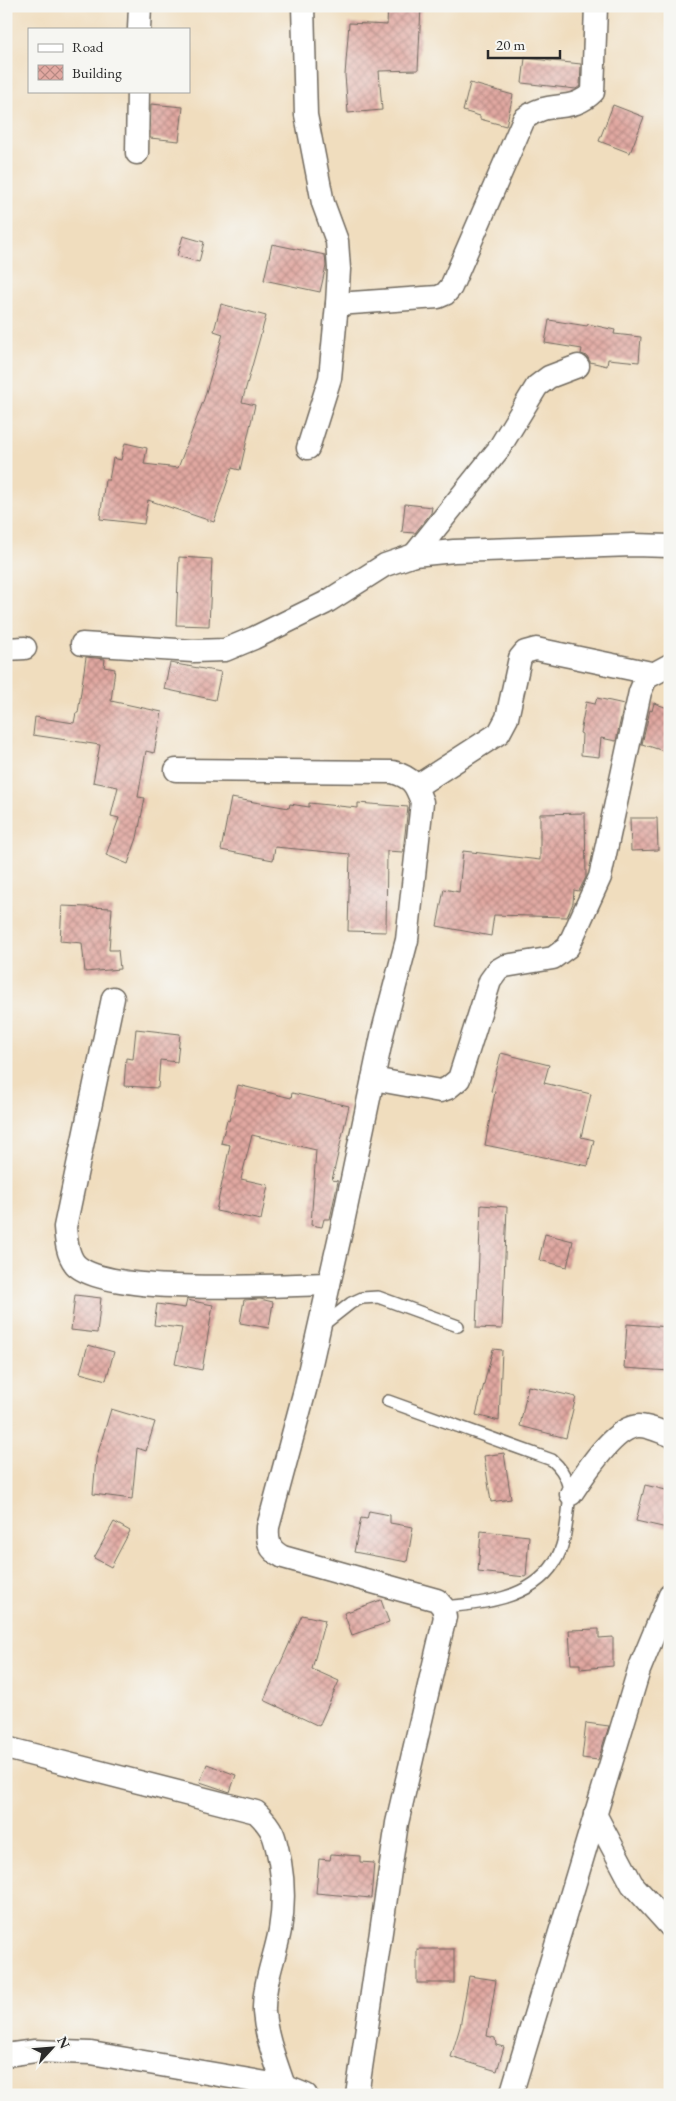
<svg xmlns="http://www.w3.org/2000/svg" width="676" height="2101" viewBox="0 0 676 2101" font-family="'EB Garamond',serif">
<style>
.building{fill:url(#building-cross-hatch)}
.lines{fill:none;stroke-linecap:round;stroke-linejoin:round}
.service-casing{stroke:#70695e;stroke-width:14}
.minor-casing{stroke:#70695e;stroke-width:25}
.service{stroke:#fff;stroke-width:11}
.minor{stroke:#fff;stroke-width:22}
</style>
<defs>
<pattern id="building-cross-hatch" width="8" height="8" patternUnits="userSpaceOnUse" patternTransform="scale(1.25)"><rect width="8" height="8" fill="#e1a8a1"/><path d="M0 0l8 8M0 8l8-8" fill="none" stroke="#b78983"/></pattern>
</defs>
<rect width="100%" height="100%" fill="#f6f6f2"/>
<filter id="ink" filterUnits="userSpaceOnUse"><feTurbulence type="fractalNoise" baseFrequency=".02" numOctaves="2"/><feDisplacementMap in="SourceGraphic" scale="10" xChannelSelector="R" yChannelSelector="G"/><feConvolveMatrix kernelMatrix="1 2 1 2 8 2 1 2 1" color-interpolation-filters="sRGB"/></filter>
<filter id="wash" filterUnits="userSpaceOnUse"><feTurbulence type="fractalNoise" baseFrequency=".0096" numOctaves="4" result="noise"/><feDisplacementMap in="SourceGraphic" scale="20" xChannelSelector="R" yChannelSelector="G"/><feGaussianBlur stdDeviation="1.12" result="paint"/><feColorMatrix in="noise" values="0 0 0 0 0 0 0 0 0 0 0 0 0 0 0 0 0 1.4 0 .05"/><feComposite in="paint" operator="in"/></filter>
<g filter="url(#wash)">
<rect width="100%" height="100%" fill="#f0ddbe"/>
<g id="blocks">
<g class="building">
<path d="M388 6H421L418 70 379 71 382 110 348 113 345 75 349 23 387 25Z"/>
<path d="M525 58 581 64 580 86 576 89 522 83Z"/>
<path d="M470 83 513 95 506 126 480 119V116L463 111Z"/>
<path d="M151 104 183 107 179 141 150 138Z"/>
<path d="M613 105 644 117 630 153 599 141Z"/>
<path d="M183 236 204 242 199 262 177 256Z"/>
<path d="M272 244 325 255 326 266 320 292 264 280Z"/>
<path d="M221 304 266 316 242 402 255 405 240 470 232 468 214 522 148 500 144 524 100 519 105 480H109L113 458 121 460 125 443 147 448 144 464 178 468 204 399 223 334 214 331Z"/>
<path d="M549 320 587 326 588 324 615 330 614 334 641 337 639 362 608 359 607 366 590 362 587 356 581 354 582 349 545 343Z"/>
<path d="M405 504 432 507 431 513 415 533 402 532Z"/>
<path d="M179 557 212 559 209 626 176 625Z"/>
<path d="M86 657 105 659 104 667 115 669 111 701 162 712 154 753 146 751 138 797 145 798 137 838 128 864 106 855 119 818 111 816 118 787 93 782 100 745 33 735 35 717 74 723 76 713H78Z"/>
<path d="M170 663 221 672 215 700 164 689Z"/>
<path d="M597 698 624 704 616 741 601 738 599 757 581 755 582 734 580 733 586 702 595 704Z"/>
<path d="M654 703 670 709V753L642 744 650 710 652 711Z"/>
<path d="M231 798 289 808 290 804 309 807V803L358 808V803L408 807 403 852 387 851 386 932 348 931 350 854 275 847 273 860 221 850Z"/>
<path d="M585 813 586 877 579 891 574 890 573 903 567 917 494 915 491 936 437 926 444 889 459 892 463 851 540 860V814Z"/>
<path d="M630 818H657L658 850 631 851Z"/>
<path d="M62 906 112 908 109 950H118L120 969 85 972 82 943 60 941Z"/>
<path d="M136 1029 180 1034 177 1062 160 1060 158 1088 124 1086 126 1058 133 1059Z"/>
<path d="M501 1053 549 1065 544 1083 591 1094 581 1137 594 1140 588 1166 485 1145 495 1092 491 1091Z"/>
<path d="M238 1085 291 1098 292 1093 349 1106 332 1180 338 1181 330 1219H324L322 1227 311 1225 316 1150 252 1135 241 1179 268 1185 261 1220 216 1211 230 1145 221 1143 227 1120 229 1121Z"/>
<path d="M481 1205 507 1207 502 1329 476 1328Z"/>
<path d="M545 1234 573 1241 567 1267 539 1260Z"/>
<path d="M75 1295 101 1298 97 1333 71 1330Z"/>
<path d="M260 1299 273 1302 269 1328 240 1323 244 1300Z"/>
<path d="M187 1300 213 1305 202 1370 175 1364 182 1328 154 1325 157 1304 185 1308Z"/>
<path d="M627 1324 670 1327V1371L624 1368Z"/>
<path d="M88 1345 114 1352 106 1380 80 1373Z"/>
<path d="M493 1349 502 1350 499 1421 476 1415Z"/>
<path d="M528 1386 576 1397 566 1438 520 1426Z"/>
<path d="M111 1409 155 1422 146 1451 137 1448 132 1499 93 1494 96 1459Z"/>
<path d="M504 1453 511 1499 491 1502 484 1456Z"/>
<path d="M645 1485 670 1491V1518L667 1528 636 1521Z"/>
<path d="M369 1511 390 1515V1523L413 1527 407 1562 354 1552 361 1518 367 1519Z"/>
<path d="M114 1522 130 1531 111 1567 94 1558Z"/>
<path d="M481 1531 529 1536 526 1577 478 1572Z"/>
<path d="M381 1600 389 1622 352 1635 344 1613Z"/>
<path d="M302 1615 325 1620 312 1669 339 1681 319 1726 264 1700Z"/>
<path d="M599 1629V1638L613 1637V1666L580 1669V1664H571L569 1630Z"/>
<path d="M586 1723 609 1726 598 1760 582 1758Z"/>
<path d="M207 1764 236 1775 230 1792 200 1782Z"/>
<path d="M331 1854 360 1856V1862L374 1863 371 1898 316 1893 319 1859 330 1860Z"/>
<rect x="417" y="1949" width="37" height="34"/>
<path d="M469 1976 496 1980 487 2036 495 2038 496 2045 504 2047 497 2071 451 2057 460 2027Z"/>
</g>
</g>
</g>
<g filter="url(#ink)">
<use href="#blocks" fill-opacity="0" stroke="#70695e" stroke-width="1"/>
<g class="lines">
<g class="service-casing">
<g id="service">
<path d="M323 1325 351 1303 362 1298 378 1297 458 1326"/>
<path d="M388 1401 552 1460C569 1475 571 1490 568 1512 566 1529 564 1548 554 1563 531 1599 481 1604 443 1607"/>
</g>
</g>
<g class="minor-casing">
<g id="minor">
<path d="M303 6 306 115 323 203 337 241 339 269 337 304 330 378 308 448"/>
<path d="M139 29 140 6"/>
<path d="M137 153 138 91"/>
<path d="M337 304 438 297 445 294 451 287 524 119C550 98 570 115 593 92L596 6"/>
<path d="M414 555 498 450 537 386 549 377 578 366"/>
<path d="M82 644 193 651 225 650 254 638 325 603 385 565 414 555 454 551 633 545 670 546"/>
<path d="M6 649 25 648"/>
<path d="M176 770 393 772C412 778 415 783 422 802L407 940 383 1031 342 1227 305 1390 268 1527C267 1542 269 1550 283 1557L437 1600 443 1607 445 1617 397 1823 357 2095"/>
<path d="M417 786 499 733 507 718 520 658 525 652 536 649 651 673"/>
<path d="M113 998 65 1227C66 1239 67 1254 75 1264 105 1297 282 1285 329 1284"/>
<path d="M373 1079 440 1091 448 1088 459 1079 490 981 498 970 505 966 553 958 568 947 600 877 640 692 646 678 670 665"/>
<path d="M571 1494C584 1475 614 1426 639 1426 649 1426 661 1432 670 1435"/>
<path d="M6 1748 256 1812C274 1829 275 1837 280 1862 284 1885 284 1906 280 1930 275 1958 263 1984 264 2012 266 2038 276 2062 284 2086"/>
<path d="M595 1814 632 1884 670 1926"/>
<path d="M6 2055 35 2051 91 2053 284 2086 306 2095"/>
<path d="M511 2095 639 1670 670 1595"/>
</g>
</g>
<use href="#service" class="service"/>
<use href="#minor" class="minor"/>
</g>
</g>
<rect width="676" height="2101" fill="none" stroke="#f6f6f2" stroke-width="25"/>
<rect x="28" y="28" width="162" height="65" fill="#f6f6f2" stroke="#a5a5a2"/>
<rect x="38" y="44" width="25" height="8" fill="#ffffff" stroke="#a5a5a2"/>
<text x="72" y="52" font-size="15" fill="#2b2b2b">Road</text>
<rect x="38" y="65" width="25" height="15" fill="url(#building-cross-hatch)" stroke="#a5a5a2"/>
<text x="72" y="78" font-size="15" fill="#2b2b2b">Building</text>
<g transform="translate(52 2048) rotate(64)" stroke="#f6f6f2" stroke-width="4" paint-order="stroke">
<path d="M0-4L9 19L0 12L-9 19Z" fill="#2b2b2b"/>
<text y="-8" font-size="14" font-weight="bold" text-anchor="middle" fill="#2b2b2b">N</text>
</g>
<path d="M488 50v8h72v-8" fill="none" stroke="#2b2b2b" stroke-width="2.5"/>
<text x="496" y="50" font-size="15" fill="#2b2b2b" stroke="#f6f6f2" stroke-width="4" paint-order="stroke">20 m</text>
</svg>
